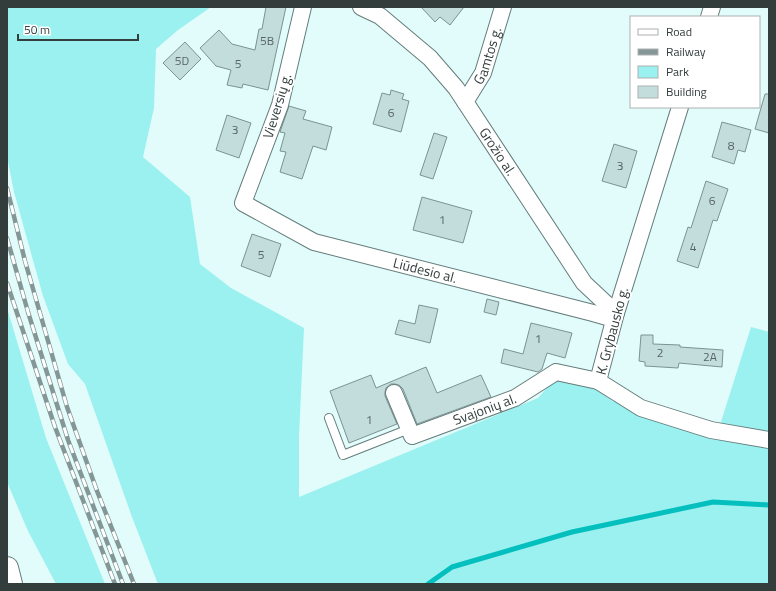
<svg xmlns="http://www.w3.org/2000/svg" width="776" height="591" viewBox="0 0 776 591" font-family="'Titillium Web',sans-serif">
<style>
.green{fill:#9bf1ef}
.lines{fill:none;stroke-linecap:round;stroke-linejoin:round}
.stream{stroke:#03bfbe;stroke-width:5}
.building{fill:#c3dddc;stroke:#7b9392}
.service-casing{stroke:#657d7c;stroke-width:10}
.minor-casing{stroke:#657d7c;stroke-width:18}
.primary-casing{stroke:#657d7c;stroke-width:24}
.service{stroke:#fff;stroke-width:8}
.minor{stroke:#fff;stroke-width:16}
.primary{stroke:#fff;stroke-width:22}
.rail-casing{stroke:#849695;stroke-width:4.5}
.rail{stroke:#fff;stroke-width:3;stroke-dasharray:9;stroke-linecap:butt}
.labels{text-anchor:middle;stroke-width:4;stroke-linejoin:round;paint-order:stroke}
.number-label{font-size:12px;fill:#566564}
.street-label{font-size:14px;fill:#323d3c;stroke:#fff}
</style>
<rect width="100%" height="100%" fill="#e1fcfb"/>
<g class="green">
<path d="M7 7H211L178 30 156 49 154 108 143 157 190 197 200 264 231 288 304 328 299 436V497L538 398 557 376 597 389 612 401 710 433 769 446V584H158L132 517 85 384 68 364 43 296 14 192 7 157Z"/>
<path d="M7 308 46 438 105 584H56L28 531 7 482Z"/>
<path d="M751 327 769 332V437L720 425Z"/>
</g>
<g class="lines">
<path class="stream" d="M428 584 452 567 572 532 713 502 769 505"/>
</g>
<g class="building">
<path d="M266 7H286L268 90 243 84 242 88 227 85 231 70 216 66 200 48 219 30 232 44 255 50 259 29H262Z"/>
<path d="M421 7H464L450 25 440 17 435 22Z"/>
<path d="M185 42 201 59 180 80 163 63Z"/>
<path d="M391 90 404 94 402 99 409 101 401 132 373 124 382 93 390 95Z"/>
<path d="M765 94H769V133L755 129Z"/>
<path d="M289 106 306 111 303 119 332 127 326 150 313 146 302 179 280 172 286 152 280 151 285 133 280 132Z"/>
<path d="M227 115 251 123 239 158 216 150Z"/>
<path d="M722 122 751 130 745 152 738 150 734 164 712 157Z"/>
<path d="M434 133 447 137 433 179 420 175Z"/>
<path d="M614 144 637 151 626 188 602 181Z"/>
<path d="M706 181 728 189 717 221 713 220 698 268 677 261 688 227 691 228Z"/>
<path d="M422 197 472 211 463 243 413 230Z"/>
<path d="M252 234 281 244 270 277 241 266Z"/>
<path d="M487 299 499 302 496 315 484 312Z"/>
<path d="M419 305 438 309 430 343 395 334 399 320 415 324Z"/>
<path d="M531 323 572 333 565 358 547 353 542 369 538 372 501 363 504 349 523 354Z"/>
<path d="M641 335H653V344L680 345V347L723 350 722 367 679 363 678 368 645 366V362L639 361Z"/>
<path d="M426 367 437 393 481 375 491 397 417 424 403 389 399 385 395 384H391L386 388 385 392V396L397 424 349 443 330 391 371 375 376 388Z"/>
</g>
<g class="lines">
<g class="service-casing">
<path id="service" d="M329 418 343 455 409 429"/>
</g>
<g class="minor-casing">
<g id="minor">
<path id="s1" d="M303 7 280 105 243 203 314 242 593 313 614 319"/>
<path id="s2" d="M361 7 380 16 430 58 456 88 584 283 616 313"/>
<path d="M709 17 712 7"/>
<path id="s3" d="M465 102 483 73 503 7"/>
<path d="M680 107 616 313 598 381 641 408 711 430 769 440"/>
<path id="s4" d="M394 393 412 436 515 398 556 372 598 381"/>
</g>
</g>
<g class="primary-casing">
<path id="primary" d="M7 568 11 584"/>
</g>
<use href="#service" class="service"/>
<use href="#minor" class="minor"/>
<use href="#primary" class="primary"/>
<g class="rail-casing">
<g id="rail">
<path d="M7 188 25 261 67 407 97 491 134 584"/>
<path d="M7 238 28 312 68 440 123 584"/>
<path d="M7 283 55 427 115 584"/>
</g>
</g>
<use href="#rail" class="rail"/>
</g>
<g class="labels">
<g class="number-label">
<text x="267" y="45">5B</text>
<text x="182" y="65">5D</text>
<text x="238" y="68">5</text>
<text x="391" y="117">6</text>
<text x="235" y="134">3</text>
<text x="731" y="150">8</text>
<text x="620" y="170">3</text>
<text x="712" y="205">6</text>
<text x="442" y="224">1</text>
<text x="693" y="251">4</text>
<text x="261" y="259">5</text>
<text x="538" y="343">1</text>
<text x="660" y="357">2</text>
<text x="710" y="361">2A</text>
<text x="369" y="424">1</text>
</g>
<g class="street-label">
<text dy="5" stroke="none"><textPath href="#s3" startOffset="52">Gamtos g.</textPath></text>
<text transform="translate(277 106) rotate(-73)" y="5">Vieversių g.</text>
<text dy="5" stroke="none"><textPath href="#s2" startOffset="202">Grožio al.</textPath></text>
<text dy="5" stroke="none"><textPath href="#s1" startOffset="401">Liūdesio al.</textPath></text>
<text transform="translate(612 331) rotate(-75)" y="5">K. Grybausko g.</text>
<text dy="5" stroke="none"><textPath href="#s4" startOffset="124">Svajonių al.</textPath></text>
</g>
</g>
<rect width="776" height="591" fill="none" stroke="#323d3c" stroke-width="16"/>
<rect x="630" y="16" width="130" height="92" fill="#ffffff" stroke="#adb1b1"/>
<rect x="638" y="29" width="20" height="6" fill="#ffffff" stroke="#adb1b1"/>
<text x="666" y="36" font-size="12" fill="#323d3c">Road</text>
<rect x="638" y="49" width="20" height="6" fill="#849695" stroke="#adb1b1"/>
<text x="666" y="56" font-size="12" fill="#323d3c">Railway</text>
<rect x="638" y="66" width="20" height="12" fill="#9bf1ef" stroke="#adb1b1"/>
<text x="666" y="76" font-size="12" fill="#323d3c">Park</text>
<rect x="638" y="86" width="20" height="12" fill="#c3dddc" stroke="#adb1b1"/>
<text x="666" y="96" font-size="12" fill="#323d3c">Building</text>
<path d="M18 34v6h120v-6" fill="none" stroke="#323d3c" stroke-width="2"/>
<text x="24" y="34" font-size="12" fill="#323d3c" stroke="#ffffff" stroke-width="3" paint-order="stroke">50 m</text>
</svg>
